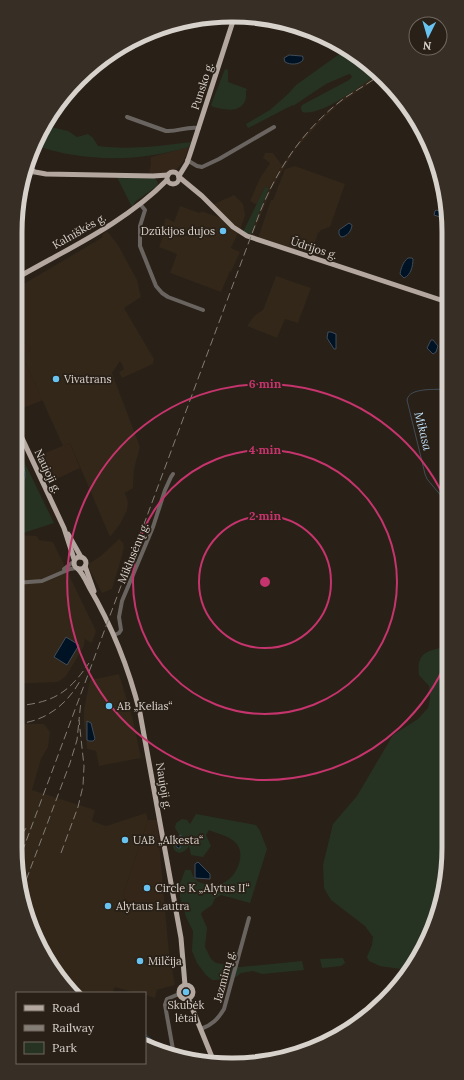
<svg xmlns="http://www.w3.org/2000/svg" width="464" height="1080" viewBox="0 0 464 1080" font-family="Lora,serif">
<style>
.built{fill:#342619}
.industrial{fill:#322718}
.green{fill:#263323}
.water{fill:#001325;stroke:#414c57}
.lines{fill:none;stroke-linecap:round;stroke-linejoin:round}
.stream{stroke:#414c57;stroke-width:1}
.minor{stroke:#6a6460;stroke-width:4}
.major{stroke:#b3a79f;stroke-width:5}
.rail{stroke:#847d75;stroke-width:1;stroke-dasharray:8 4;stroke-linecap:butt}
.ring{fill:none;stroke:#c5346c;stroke-width:2}
.poi-dot{fill:#69c3f1;stroke:#292017;stroke-width:1.5}
.labels{text-anchor:middle;stroke-width:3.5;stroke-linejoin:round;paint-order:stroke}
.street-label{font-size:11px;fill:#d8d2cc;stroke:#292017}
.poi-label{font-size:11px;fill:#d8d2cc;stroke:#292017;text-anchor:start}
.water-label{font-size:12px;font-style:italic;fill:#bedef6;stroke:#292017}
.rim{fill:none;stroke:#d8d2cc;stroke-width:5}
.centre{fill:#c5346c;stroke:#292017;stroke-width:2}
.ring-label{font-size:12px;text-anchor:middle;font-weight:bold;fill:#c5346c;stroke:#292017;stroke-width:3.5;stroke-linejoin:round;paint-order:stroke}
</style>
<rect width="100%" height="100%" fill="#292017"/>
<g class="built">
<path d="M378 74 381 76 339 104 317 125 295 150 272 188 252 237 250 236 269 188 282 165 303 136 346 95Z"/>
<path d="M189 147 183 162 177 169 170 171 165 174H149L151 164V157Z"/>
<path d="M16 324 31 350 22 356 43 400 18 410H15Z"/>
<path d="M70 443 80 468 50 482 46 481 35 457Z"/>
<path d="M148 820H157L165 909 128 903 123 895Z"/>
</g>
<g class="industrial">
<path d="M265 153H273L282 165 269 188 265 187 257 205 250 201 260 178 270 163 263 158Z"/>
<path d="M295 166 345 184 330 227 321 230 318 233 312 251 298 247 293 250 258 238 271 200H273L285 169Z"/>
<path d="M234 195 243 204 245 215 240 231 213 205 216 203Z"/>
<path d="M180 206 200 213 201 211 221 218 238 233 231 248 240 252 231 272 230 271 221 292 170 273 177 254 159 247 165 231 164 222 166 218 174 222Z"/>
<path d="M107 231 118 245 137 280 141 297 124 308 154 359 153 364 122 378 119 372 124 369 120 361 112 373 140 447 134 469 133 488 125 493 128 502 127 510 120 524 110 537 70 443 63 446 22 355 31 350 15 325V289L103 237 102 235Z"/>
<path d="M276 276 311 288 298 323 285 319 277 338 247 326 254 316 263 310Z"/>
<path d="M20 535 37 536 39 540 53 542 96 631 92 643 86 640 85 638 84 646 66 676 58 682 15 684V538Z"/>
<path d="M119 539 123 543 124 547 122 556 112 589 102 593 87 565 102 555Z"/>
<path d="M119 674 133 720 141 758 99 766 96 751 87 749 84 722V710L90 680Z"/>
<path d="M15 724H44L50 732 48 747 41 759 32 790 95 810 92 821 106 826 146 813 148 820 123 895 128 903 165 909 169 952 175 985 157 990 155 998 145 995V993H136L115 987 112 993H71L69 991 27 918 15 848Z"/>
</g>
<g class="green">
<path d="M345 50 364 60 378 74C361 85 322 117 302 112L301 108 302 105 349 80 352 77 351 75 349 74 326 84 293 106V105C278 112 263 121 248 128L246 124 270 110 288 94 296 85Z"/>
<path d="M225 69 228 70V82L247 89C245 93 247 97 245 101 239 114 223 109 213 107L211 105Z"/>
<path d="M47 126 68 131 77 137 88 134 93 138 98 146C129 150 160 146 191 142L189 147C139 162 86 162 36 146Z"/>
<path d="M117 177 155 178 158 183 157 186 136 201 132 207Z"/>
<path d="M265 187 269 188 250 236 243 232 244 230Z"/>
<path d="M15 443 54 523 20 534 15 538Z"/>
<path d="M448 646 449 848 437 918 407 970 380 966 369 961 367 957 372 945 373 937 365 926 331 900 324 888 323 865 333 824 357 796 393 735 418 719 428 708 430 699 429 686 419 675C416 651 429 651 448 646Z"/>
<path d="M196 814 256 825 260 831 267 849 250 903 221 895 215 898 212 905 202 912 201 914 207 928 205 947 211 959 216 963 240 967 302 961 304 970 262 974 253 971 241 973 236 977 216 980H212L206 975 197 963 192 951 193 931 186 917 180 897V884L185 870H191C192 873 193 877 195 879 201 886 217 886 225 882 237 876 247 853 235 842 229 836 218 834 209 830L206 835 211 846 203 857 191 855 189 846C182 857 172 854 172 841L180 848C182 839 180 835 175 828L176 823 182 819 187 820 190 824Z"/>
<path d="M343 958 345 963 341 966 322 968 320 959Z"/>
</g>
<g class="water">
<path d="M289 55 302 56 303 57V60C299 65 290 65 285 62L284 58Z"/>
<path d="M436 210 447 213 445 219 442 218V214L440 217 434 215 435 211Z"/>
<path d="M349 223 352 225C352 230 347 237 341 237L339 234V230Z"/>
<path d="M408 258H412L413 259C413 266 411 275 404 278L400 274C401 268 403 262 408 258Z"/>
<path d="M328 332H331L336 334V349H334L327 338Z"/>
<path d="M431 340H433L438 346 436 352 433 354 427 348Z"/>
<path d="M15 452C23 464 33 480 15 488Z"/>
<path d="M66 637 79 645 67 665 54 657Z"/>
<path d="M87 721 91 723 95 739 93 741H89L87 740Z"/>
<path d="M181 835 180 848H178L172 841Z"/>
<path d="M198 862 210 874V879L195 878V864Z"/>
<path d="M145 1034 152 1040V1047L145 1044Z"/>
</g>
<g class="lines">
<path class="stream" d="M448 389C436 390 409 387 407 400L425 474 427 479 448 504"/>
<g class="minor">
<path d="M127 117 166 131C178 132 186 126 199 128"/>
<path d="M187 160 197 166 202 167 219 159 274 127"/>
<path d="M24 177 35 172"/>
<path d="M140 204 145 210 140 226V246L156 286 162 293 168 297 203 310"/>
<path d="M64 569 73 562"/>
<path d="M15 583 42 581 70 569 77 568"/>
<path d="M114 635 119 633 121 630 119 617 122 601 153 527 165 490 171 477 173 474"/>
<path d="M201 1029C212 1025 218 1019 224 1009L249 918"/>
<path d="M174 1055 165 1005 167 999 179 994"/>
</g>
<g class="major">
<path d="M26 166 35 172 46 174 153 176 168 175"/>
<circle cx="173" cy="178" r="6"/>
<path d="M179 176 187 163 192 148 234 18"/>
<path d="M179 177 202 196 233 227 247 236 447 302"/>
<path d="M15 279C67 249 125 223 167 180"/>
<path d="M15 423 64 528 74 559"/>
<path d="M68 534 81 557"/>
<circle cx="80" cy="563" r="6"/>
<path d="M85 566 94 591"/>
<path d="M78 569C83 574 86 581 89 587 112 626 129 669 140 713L181 938 185 985"/>
<circle cx="186" cy="992" r="7"/>
<path d="M188 998 214 1062"/>
</g>
<g class="rail">
<path d="M15 706C52 703 68 694 89 663"/>
<path d="M15 724C44 722 66 706 80 681"/>
<path d="M15 845 26 828"/>
<path d="M61 853 78 807 83 786 84 766 79 720 81 701"/>
<path d="M18 863 260 212C278 167 306 126 346 97 357 90 369 83 380 75"/>
<path d="M22 891 70 763 77 740 79 720"/>
</g>
</g>
<g class="ring">
<circle cx="265" cy="582" r="66"/>
<circle cx="265" cy="582" r="132"/>
<path d="M448 658A198 198 0 1 1 448 506"/>
</g>
<g class="poi-dot">
<circle cx="223" cy="231" r="4"/>
<circle cx="56" cy="379" r="4"/>
<circle cx="109" cy="706" r="4"/>
<circle cx="125" cy="840" r="4"/>
<circle cx="147" cy="888" r="4"/>
<circle cx="108" cy="906" r="4"/>
<circle cx="140" cy="961" r="4"/>
<circle cx="186" cy="992" r="4"/>
</g>
<g class="labels">
<g class="street-label">
<text transform="translate(202 86) rotate(-72)" y="4">Punsko g.</text>
<text transform="translate(79 231) rotate(-30)" y="4">Kalniškės g.</text>
<text transform="translate(314 248) rotate(18)" y="4">Ūdrijos g.</text>
<text transform="translate(48 471) rotate(65)" y="4">Naujoji g.</text>
<text transform="translate(133 553) rotate(-68)" y="4">Miklusėnų g.</text>
<text transform="translate(164 786) rotate(80)" y="4">Naujoji g.</text>
<text transform="translate(224 976) rotate(-75)" y="4">Jazminų g.</text>
</g>
<g class="poi-label">
<text x="215" y="235" text-anchor="end">Dzūkijos dujos</text>
<text x="64" y="383">Vivatrans</text>
<text x="117" y="710">AB „Kelias“</text>
<text x="133" y="844">UAB „Alkesta“</text>
<text x="155" y="892">Circle K „Alytus II“</text>
<text x="116" y="910">Alytaus Lautra</text>
<text x="148" y="965">Milčija</text>
<text x="186" y="1009" text-anchor="middle">Skubėk<tspan x="186" dy="13">lėtai</tspan></text>
</g>
<g class="water-label">
<text transform="translate(423 431) rotate(76)" y="4">Mikasa</text>
</g>
</g>
<path d="M0 0H464V1080H0ZM232 22H232A210 210 0 0 1 442 232V848A210 210 0 0 1 232 1058H232A210 210 0 0 1 22 848V232A210 210 0 0 1 232 22Z" fill="#372e25" fill-rule="evenodd"/>
<path class="rim" d="M232 22H232A210 210 0 0 1 442 232V848A210 210 0 0 1 232 1058H232A210 210 0 0 1 22 848V232A210 210 0 0 1 232 22Z"/>
<circle cx="265" cy="582" r="6" class="centre"/>
<g class="ring-label">
<text x="265" y="388">6 min</text>
<text x="265" y="454">4 min</text>
<text x="265" y="520">2 min</text>
</g>
<rect x="16" y="992" width="130" height="72" fill="#292017" stroke="#6f675f"/>
<rect x="24" y="1005" width="20" height="6" fill="#b3a79f" stroke="#6f675f"/>
<text x="52" y="1012" font-size="12" fill="#d8d2cc">Road</text>
<rect x="24" y="1025" width="20" height="6" fill="#847d75" stroke="#6f675f"/>
<text x="52" y="1032" font-size="12" fill="#d8d2cc">Railway</text>
<rect x="24" y="1042" width="20" height="12" fill="#263323" stroke="#6f675f"/>
<text x="52" y="1052" font-size="12" fill="#d8d2cc">Park</text>
<g transform="translate(428 36) rotate(185)"><circle r="19" fill="#292017" stroke="#6f675f"/>
<path d="M0-3L7 15L0 10L-7 15Z" fill="#69c3f1"/>
<text y="-6" font-size="11" font-weight="bold" text-anchor="middle" fill="#d8d2cc">N</text>
</g>
</svg>
